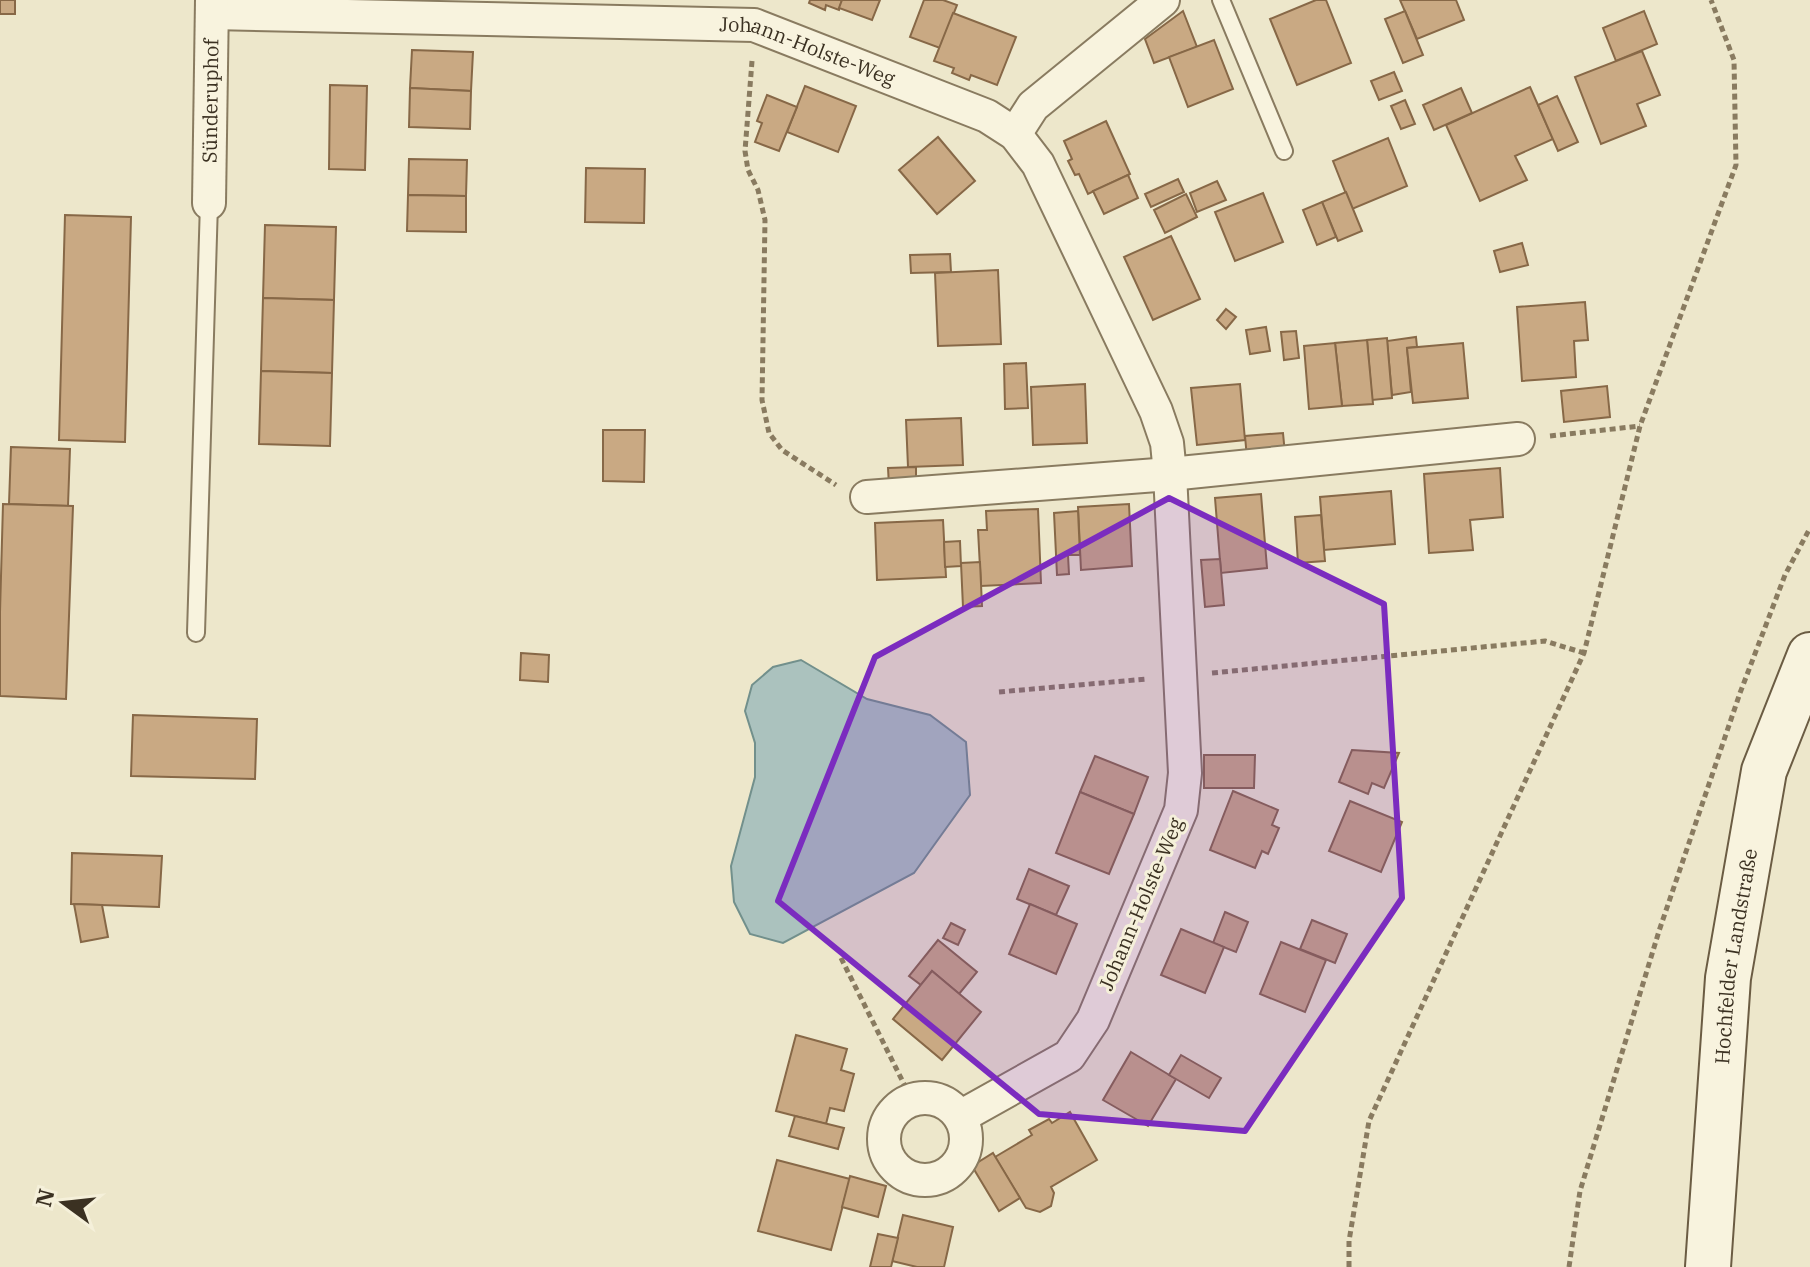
<svg xmlns="http://www.w3.org/2000/svg" width="1810" height="1267" viewBox="0 0 1810 1267" font-family="'IBM Plex Serif',serif">
<style>
.water{fill:#abc2be;stroke:#72908c;stroke-width:2}
.building{fill:#c9a983;stroke:#876847;stroke-width:2}
.lines{fill:none;stroke-linecap:round;stroke-linejoin:round}
.service-casing{stroke:#897b60;stroke-width:20}
.minor-casing{stroke:#897b60;stroke-width:36}
.secondary-casing{stroke:#6b5c43;stroke-width:48}
.path{stroke:#897b60;stroke-width:5;stroke-dasharray:6 4;stroke-linecap:butt}
.service{stroke:#f8f3de;stroke-width:16}
.minor{stroke:#f8f3de;stroke-width:32}
.secondary{stroke:#f8f3de;stroke-width:44}
.marked{fill:#7b2cbf;fill-opacity:0.2;stroke:#7b2cbf;stroke-width:6;stroke-linejoin:round}
.labels{text-anchor:middle;stroke-width:6;stroke-linejoin:round;paint-order:stroke}
.street-label{font-size:20px;fill:#3b3122;stroke:#f5f0da}
</style>
<rect width="100%" height="100%" fill="#ede7cb"/>
<path class="water" d="M801 660 867 699 930 715 966 742 970 795 914 873 783 943 750 934 734 902 731 866 755 777V743L745 711 752 685 773 667Z"/>
<g class="building">
<rect x="0" y="0" width="15" height="14"/>
<path d="M810 0H842L839 10 826 5 825 10 809 3Z"/>
<path d="M842 0H880L872 20 839 8Z"/>
<path d="M924 0H943L957 5 940 48 910 37Z"/>
<path d="M1316 0H1326L1351 63 1297 85 1270 19Z"/>
<path d="M1400 0H1456L1464 20 1417 39Z"/>
<path d="M1183 11 1197 47 1154 63 1145 39Z"/>
<path d="M1405 11 1423 55 1403 63 1385 19Z"/>
<path d="M1644 11 1657 44 1616 61 1603 28Z"/>
<path d="M953 13 1016 37 997 85 971 75 969 80 952 73 954 68 934 61Z"/>
<path d="M1214 40 1233 89 1188 107 1169 57Z"/>
<path d="M412 50 473 52 471 91 410 88Z"/>
<path d="M1642 51 1660 95 1637 104 1646 126 1601 144 1575 77Z"/>
<path d="M1394 72 1402 91 1379 100 1371 81Z"/>
<path d="M330 85 367 86 365 170 329 169Z"/>
<path d="M805 86 856 106 838 152 787 132Z"/>
<path d="M1530 87 1553 139 1515 156 1527 180 1480 201 1446 125Z"/>
<path d="M410 88 471 91 470 129 409 127Z"/>
<path d="M1461 88 1472 113 1434 130 1423 105Z"/>
<path d="M767 95 797 107 779 151 755 142 762 123 757 121Z"/>
<path d="M1557 96 1578 142 1558 151 1538 105Z"/>
<path d="M1405 100 1415 124 1401 129 1391 106Z"/>
<path d="M1106 121 1130 174 1088 194 1079 174 1075 175 1068 161 1072 159 1064 141Z"/>
<path d="M938 137 975 181 937 214 899 170Z"/>
<path d="M1388 138 1407 186 1352 209 1333 161Z"/>
<path d="M409 159 467 160 466 196 408 195Z"/>
<path d="M586 168 645 169 644 223 585 222Z"/>
<path d="M1128 175 1138 198 1104 214 1093 191Z"/>
<path d="M1178 179 1184 192 1151 207 1145 194Z"/>
<path d="M1217 181 1226 200 1197 212 1190 193Z"/>
<path d="M1346 192 1362 231 1338 241 1322 202Z"/>
<path d="M1263 193 1283 242 1235 261 1215 212Z"/>
<path d="M1186 194 1197 217 1165 233 1154 210Z"/>
<path d="M408 195 466 196V232L407 231Z"/>
<path d="M1322 202 1336 237 1317 245 1303 210Z"/>
<path d="M65 215 131 217 125 442 59 440Z"/>
<path d="M265 225 336 227 334 300 263 298Z"/>
<path d="M1171 236 1200 299 1153 320 1124 257Z"/>
<path d="M1522 243 1528 265 1500 272 1494 251Z"/>
<path d="M950 254 951 272 911 273 910 255Z"/>
<path d="M998 270 1001 344 938 346 935 273Z"/>
<path d="M263 298 334 300 332 373 261 371Z"/>
<path d="M1585 302 1588 340 1574 341 1576 377 1522 381 1517 307Z"/>
<path d="M1226 309 1236 317 1226 329 1217 320Z"/>
<path d="M1266 327 1270 351 1250 354 1246 330Z"/>
<path d="M1296 331 1299 358 1284 360 1281 332Z"/>
<path d="M1416 337 1417 347 1407 348 1411 392 1392 395 1387 341Z"/>
<path d="M1387 338 1392 398 1372 400 1367 340Z"/>
<path d="M1367 340 1373 404 1342 406 1335 343Z"/>
<path d="M1335 343 1342 406 1309 409 1304 346Z"/>
<path d="M1463 343 1468 398 1413 403 1407 348Z"/>
<path d="M1026 363 1028 408 1005 409 1004 364Z"/>
<path d="M261 371 332 373 330 446 259 444Z"/>
<path d="M1085 384 1087 443 1033 445 1031 387Z"/>
<path d="M1240 384 1245 440 1197 445 1191 388Z"/>
<path d="M1607 386 1610 417 1564 422 1561 391Z"/>
<path d="M961 418 963 465 908 467 906 420Z"/>
<path d="M603 430H645L644 482 603 481Z"/>
<path d="M1283 433 1285 454 1247 458 1245 436Z"/>
<path d="M11 447 70 449 68 506 9 504Z"/>
<path d="M916 467V485L889 486 888 468Z"/>
<path d="M1500 468 1503 517 1470 520 1473 550 1429 553 1424 474Z"/>
<path d="M1391 491 1395 544 1324 550 1320 497Z"/>
<path d="M1261 494 1267 568 1221 573 1215 498Z"/>
<path d="M3 504 73 506 66 699 0 696V612Z"/>
<path d="M1129 504 1132 566 1081 570 1078 507Z"/>
<path d="M1038 509 1041 583 981 586 978 530H987L986 511Z"/>
<path d="M1078 511 1080 555H1068L1069 574 1057 575 1054 513Z"/>
<path d="M1321 515 1325 561 1298 563 1295 517Z"/>
<path d="M943 520 946 577 877 580 875 523Z"/>
<path d="M960 541 961 566 945 567 944 542Z"/>
<path d="M1220 559 1224 605 1205 607 1201 560Z"/>
<path d="M980 562 982 606 963 607 961 563Z"/>
<path d="M521 653 549 655 548 682 520 680Z"/>
<path d="M133 715 257 719 255 779 131 776Z"/>
<path d="M1352 750 1399 753 1384 788 1372 783 1368 794 1339 782Z"/>
<path d="M1204 755H1255L1254 788H1204Z"/>
<path d="M1095 756 1148 777 1134 814 1080 792Z"/>
<path d="M1233 791 1278 810 1272 825 1279 828 1268 854 1262 851 1255 868 1210 850Z"/>
<path d="M1080 792 1134 814 1109 874 1056 853Z"/>
<path d="M1350 801 1402 822 1381 872 1329 851Z"/>
<path d="M72 853 162 856 159 907 71 904Z"/>
<path d="M1029 869 1069 886 1056 915 1017 899Z"/>
<path d="M74 904 102 905 108 937 81 942Z"/>
<path d="M1030 904 1077 924 1056 974 1009 954Z"/>
<path d="M1225 912 1248 922 1236 952 1213 943Z"/>
<path d="M1312 920 1347 934 1335 963 1300 949Z"/>
<path d="M951 923 965 930 958 945 943 938Z"/>
<path d="M1181 929 1224 947 1205 993 1161 975Z"/>
<path d="M938 940 977 972 959 994 932 971 921 985 909 976Z"/>
<path d="M1281 942 1326 960 1305 1012 1260 994Z"/>
<path d="M932 971 981 1012 942 1060 893 1019Z"/>
<path d="M796 1035 847 1049 841 1070 854 1074 844 1111 830 1108 826 1124 776 1111Z"/>
<path d="M1131 1052 1176 1079 1148 1126 1103 1100Z"/>
<path d="M1181 1055 1221 1078 1209 1098 1169 1075Z"/>
<path d="M1070 1112 1097 1160 1051 1187 1054 1193 1051 1206 1040 1212 1026 1208 995 1157 1032 1135 1029 1130 1049 1119 1052 1123Z"/>
<path d="M795 1116 844 1128 838 1149 789 1136Z"/>
<path d="M993 1153 1020 1198 999 1211 972 1166Z"/>
<path d="M777 1160 850 1179 831 1250 758 1231Z"/>
<path d="M850 1176 886 1186 878 1217 842 1207Z"/>
<path d="M903 1215 953 1227 944 1267H917L892 1261Z"/>
<path d="M878 1234 898 1238 891 1267H870Z"/>
</g>
<g class="lines">
<g class="service-casing">
<g id="service">
<path d="M1221 0 1284 151"/>
<path d="M196 633 209 203"/>
</g>
</g>
<g class="minor-casing">
<g id="minor">
<path id="s1" d="M212 13 754 25 987 116 1015 134 1038 164 1156 411 1167 443 1170 474 1185 773 1181 810 1093 1020 1069 1056 960 1117"/>
<path d="M1015 134 1033 106 1163 0"/>
<path id="s2" d="M209 203 212 0"/>
<path d="M867 497 1170 474 1518 439"/>
<circle cx="925" cy="1139" r="41"/>
</g>
</g>
<g class="secondary-casing">
<g id="secondary">
<path id="s3" d="M1708 1267 1728 978 1764 771 1810 655"/>
</g>
</g>
<g class="path">
<path d="M752 61 745 151 748 170 758 190 765 220 762 400 769 433 782 450 836 485"/>
<path d="M1550 436 1640 426"/>
<path d="M1212 673 1545 641 1584 653"/>
<path d="M999 692 1147 679"/>
<path d="M841 958 912 1100"/>
<path d="M1349 1267V1241L1369 1121 1584 653 1640 426 1736 165 1734 60 1711 0"/>
<path d="M1569 1267 1580 1191 1659 931 1740 693 1785 575 1810 528"/>
</g>
<use href="#service" class="service"/>
<use href="#minor" class="minor"/>
<use href="#secondary" class="secondary"/>
</g>
<path class="marked" d="M1169 498 1384 604 1402 898 1245 1131 1039 1114 778 901 875 657Z"/>
<g class="labels">
<g class="street-label">
<text dy="7" stroke="none"><textPath href="#s1" startOffset="600">Johann-Holste-Weg</textPath></text>
<text dy="7" stroke="none"><textPath href="#s2" startOffset="102">Sünderuphof</textPath></text>
<text transform="translate(1141 904) rotate(-67)" y="7">Johann-Holste-Weg</text>
<text dy="7" stroke="none"><textPath href="#s3" startOffset="312">Hochfelder Landstraße</textPath></text>
</g>
</g>
<g transform="translate(64 1203) rotate(285)" stroke="#f5f0da" stroke-width="6" paint-order="stroke">
<path d="M0-6L14 30L0 20L-14 30Z" fill="#3b3122"/>
<text y="-12" font-size="22" font-weight="bold" text-anchor="middle" fill="#3b3122">N</text>
</g>
</svg>
